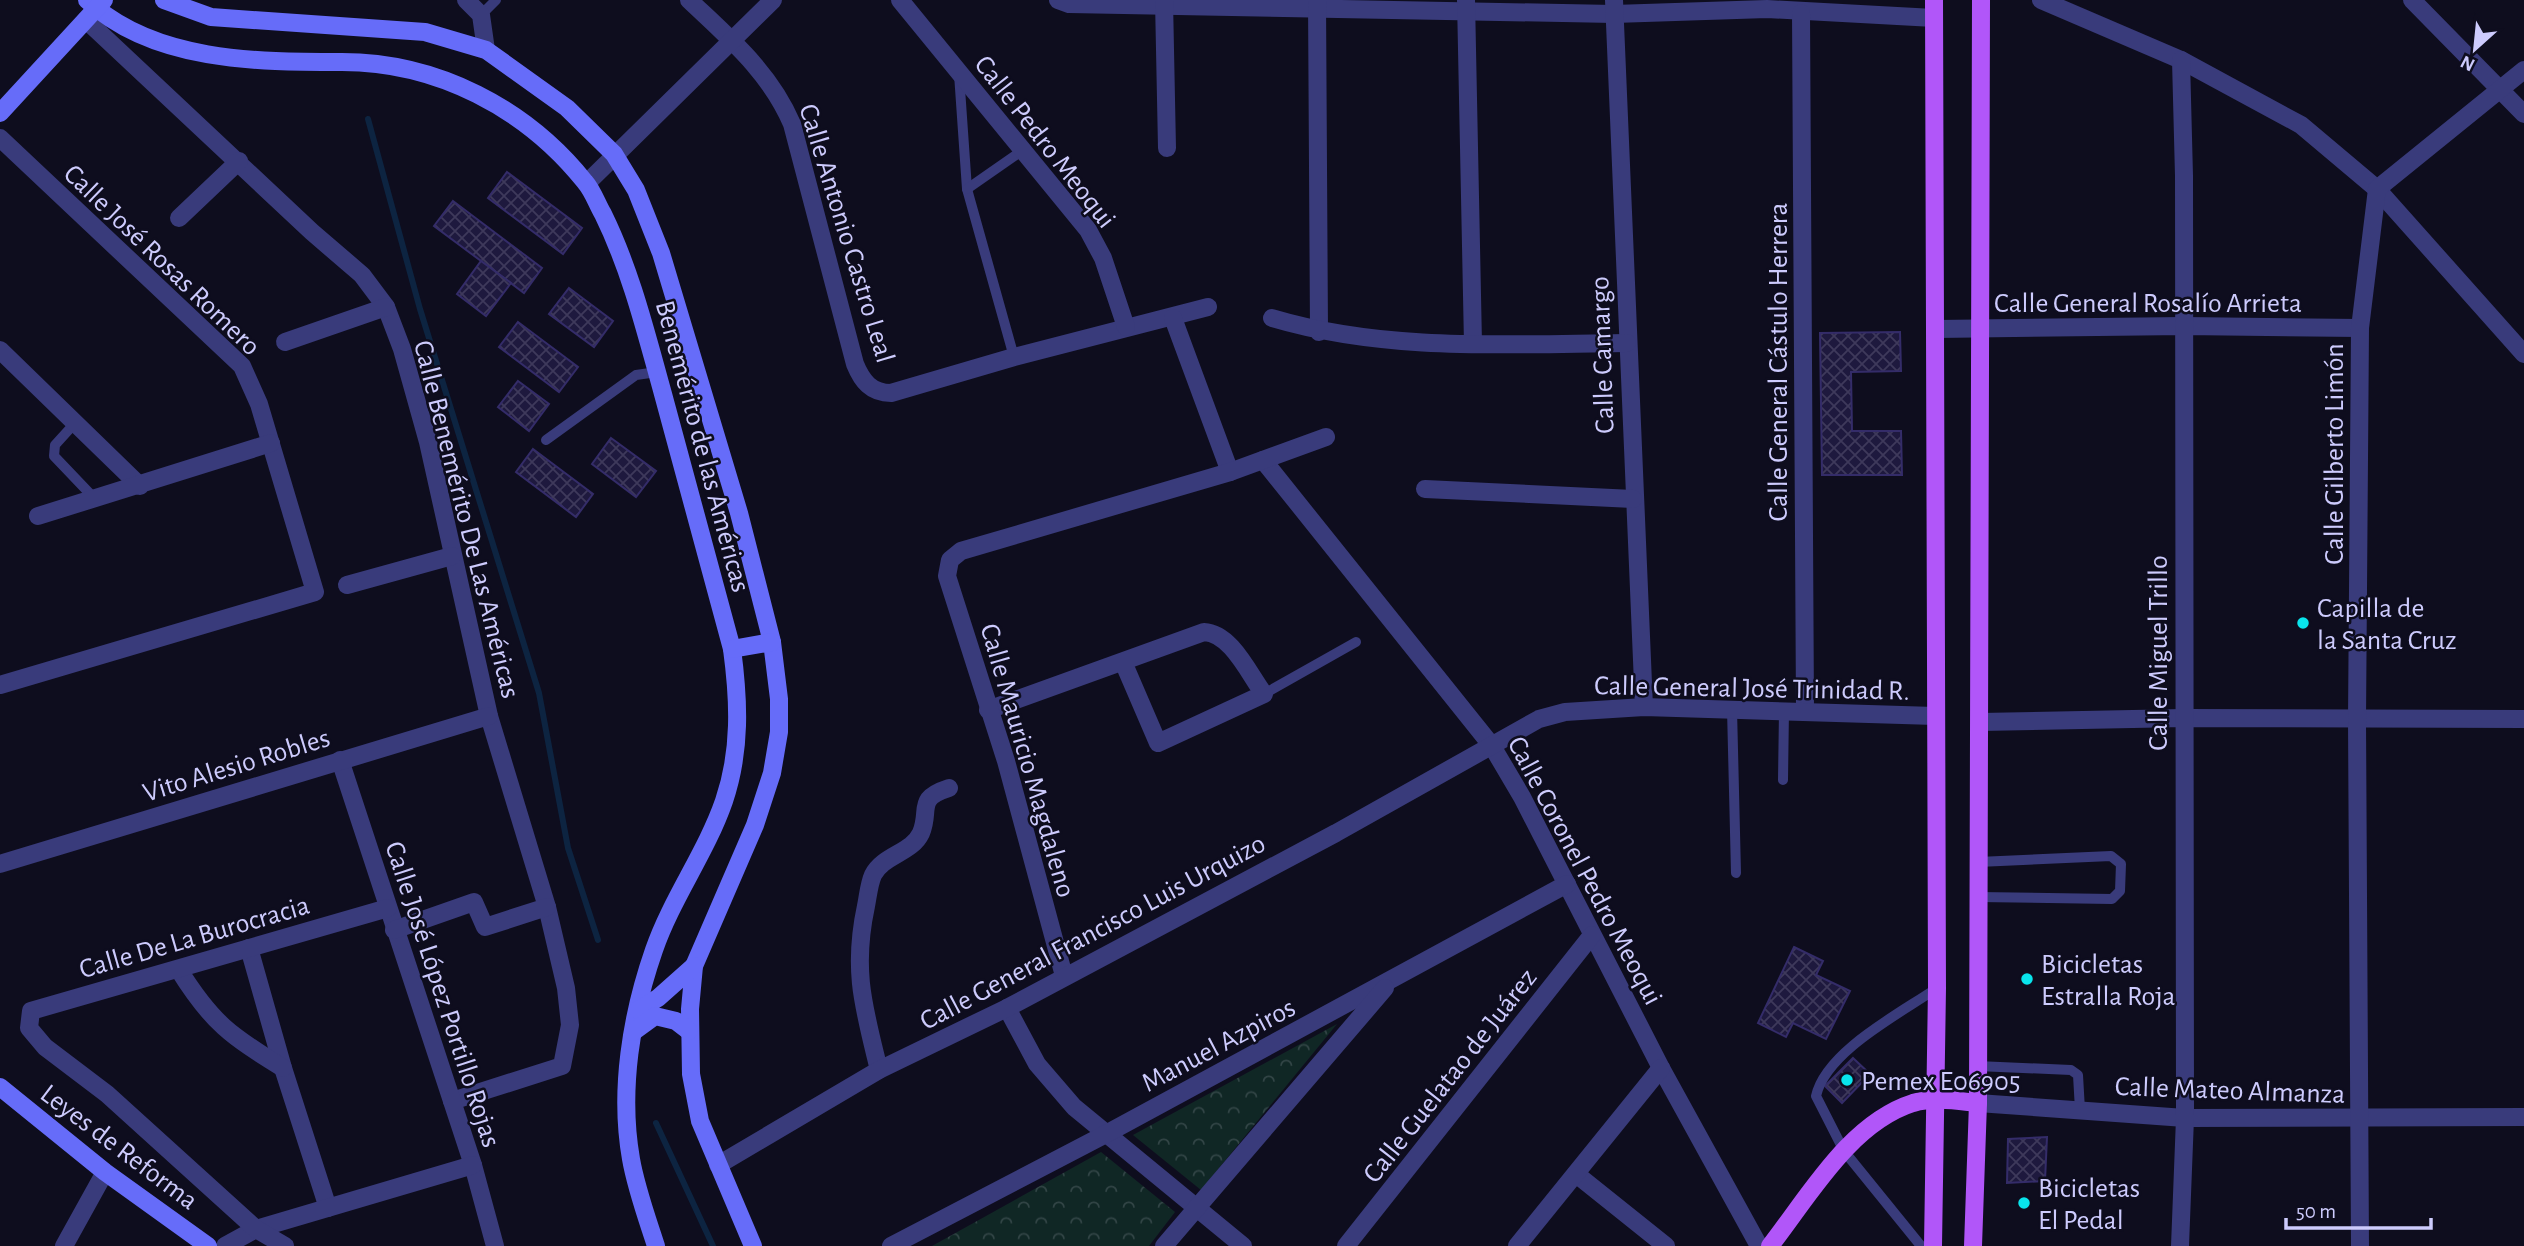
<svg xmlns="http://www.w3.org/2000/svg" width="2524" height="1246" viewBox="0 0 2524 1246" font-family="'Alegreya Sans',sans-serif">
<style>
.forest{fill:url(#forest-crowns)}
.lines{fill:none;stroke-linecap:round;stroke-linejoin:round}
.stream{stroke:#0d2441;stroke-width:6}
.building{fill:url(#building-cross-hatch);stroke:#342c69;stroke-width:2}
.lane{stroke:#393b7b;stroke-width:10}
.street{stroke:#393b7b;stroke-width:18}
.secondary{stroke:#666cf9;stroke-width:18}
.primary{stroke:#b156f9;stroke-width:18}
.poi-dot{fill:#09e4ec;stroke:#0e0d1e;stroke-width:2.5}
.labels{text-anchor:middle;stroke-width:5;stroke-linejoin:round;paint-order:stroke}
.street-label{font-size:28px;fill:#cdcbfd;stroke:#0e0d1e}
.poi-label{font-size:28px;fill:#cdcbfd;stroke:#0e0d1e;text-anchor:start}
</style>
<defs>
<pattern id="forest-crowns" width="20" height="18" patternUnits="userSpaceOnUse" patternTransform="scale(1.75)"><rect width="20" height="18" fill="#102725"/><path d="M2 6a3 3 0 1 1 6 0M12 15a3 3 0 1 1 6 0" fill="none" stroke="#324546"/></pattern>
<pattern id="building-cross-hatch" width="8" height="8" patternUnits="userSpaceOnUse" patternTransform="scale(1.75)"><rect width="8" height="8" fill="#1e193e"/><path d="M0 0l8 8M0 8l8-8" fill="none" stroke="#3e395b"/></pattern>
</defs>
<rect width="100%" height="100%" fill="#0e0d1e"/>
<g class="forest">
<path d="M1337 1024 1201 1190 1133 1135Z"/>
<path d="M1101 1152 1175 1212 1149 1246H932Z"/>
</g>
<g class="lines">
<g class="stream">
<path d="M368 119 420 309 539 693 568 848 598 940"/>
<path d="M656 1123 713 1246"/>
</g>
</g>
<g class="building">
<path d="M507 172 582 228 563 254 488 198Z"/>
<path d="M453 201 542 268 524 293 434 226Z"/>
<path d="M481 261 511 283 486 316 457 294Z"/>
<path d="M569 288 613 321 594 347 549 314Z"/>
<path d="M518 322 578 367 559 392 499 347Z"/>
<path d="M1900 332 1901 371 1851 372 1852 431H1901L1902 475H1822L1820 333Z"/>
<path d="M518 381 549 404 529 431 498 407Z"/>
<path d="M611 438 656 471 636 497 592 464Z"/>
<path d="M533 449 593 494 576 517 516 472Z"/>
<path d="M1794 947 1823 961 1816 975 1850 991 1826 1039 1793 1023 1786 1037 1758 1023Z"/>
<path d="M1853 1058 1870 1074 1842 1103 1825 1086Z"/>
<path d="M2047 1137 2045 1181 2007 1183 2008 1139Z"/>
</g>
<g class="lines">
<g class="lane">
<path d="M481 15 496 0"/>
<path d="M959 74 967 189 1014 357"/>
<path d="M967 189 1023 150"/>
<path d="M75 423 55 445 54 456 95 499"/>
<path d="M546 440 636 375 657 372"/>
<path d="M1264 694 1356 642"/>
<path d="M1732 709 1736 873"/>
<path d="M1783 780 1784 710"/>
<path d="M1978 897 2112 899 2120 891 2121 864 2111 856 1978 862"/>
<path d="M1977 1066 2071 1070 2078 1075 2080 1110"/>
<path d="M1921 1246 1844 1151 1816 1096C1826 1051 1901 1013 1937 988"/>
</g>
<g class="street">
<path d="M466 0 481 15 486 50"/>
<path d="M689 0C729 38 770 72 792 124L855 364C862 381 871 393 891 393L1014 357 1208 307"/>
<path d="M900 0 1088 230 1103 258 1126 327"/>
<path d="M1058 0 1069 4 1614 14 1767 9 1934 18"/>
<path d="M1164 0 1167 148"/>
<path d="M1317 0 1319 332"/>
<path d="M1466 0 1473 344"/>
<path d="M1614 0 1644 707"/>
<path d="M2041 0 2181 60 2301 125 2377 189 2524 354"/>
<path d="M2412 0 2524 114"/>
<path d="M1801 13 1805 710"/>
<path d="M86 20 312 232 362 275 386 307 402 349 428 442 489 716 547 907 566 988 570 1025 562 1066 452 1101"/>
<path d="M0 138 242 366 259 404 315 592 0 685"/>
<path d="M587 183 773 0"/>
<path d="M179 218 239 161"/>
<path d="M1173 318 1230 472"/>
<path d="M1272 318C1386 352 1509 344 1627 343"/>
<path d="M1936 329 2184 326 2360 328"/>
<path d="M285 342 386 307"/>
<path d="M0 350 140 486"/>
<path d="M1263 460 1492 746 1522 797 1661 1068 1759 1246"/>
<path d="M1425 489 1633 499"/>
<path d="M38 516 271 443"/>
<path d="M347 585 452 556"/>
<path d="M988 710 1204 632C1231 633 1249 674 1264 694L1158 743 1124 664"/>
<path d="M1980 722 2183 718 2524 719"/>
<path d="M340 760 473 1165 495 1246"/>
<path d="M0 864 489 716"/>
<path d="M394 930 474 902 485 927 547 907"/>
<path d="M249 948 283 1068 328 1208"/>
<path d="M179 970C212 1023 231 1036 283 1068"/>
<path d="M1064 976 1006 761 947 576 950 560 961 551 1230 472 1326 437"/>
<path d="M1007 1008 1037 1064 1074 1107 1243 1246"/>
<path d="M879 1070C864 1008 852 971 866 906 868 896 869 884 873 875 883 855 912 853 921 833 931 809 915 799 949 788"/>
<path d="M1978 1103 2185 1118 2524 1117"/>
<path d="M718 1165 879 1070 1007 1008 1336 833 1539 719 1565 712 1644 707 1935 716"/>
<path d="M1576 1174 1666 1246"/>
<path d="M64 1246 105 1172"/>
<path d="M225 1246 256 1229 473 1165"/>
<path d="M285 1246 256 1229 107 1094 45 1047 29 1028 31 1011 388 908"/>
<path d="M891 1246 1104 1135 1567 884"/>
<path d="M1164 1246 1385 988"/>
<path d="M1346 1246 1592 935"/>
<path d="M1517 1246 1661 1068"/>
<path d="M2180 1246 2185 1118 2184 176 2181 60"/>
<path d="M2360 1246 2357 720 2360 328 2377 189 2524 70"/>
</g>
<g class="secondary">
<path d="M87 0C153 62 257 62 342 62 437 62 526 108 585 182 593 191 597 204 603 214 631 271 646 333 663 394 686 479 709 564 732 649 739 701 741 751 724 801 706 853 672 898 654 950 631 1016 619 1091 631 1159 636 1188 647 1218 656 1246"/>
<path d="M164 0 211 17 425 32 486 50 567 108 614 154 636 190 661 253 739 513 772 642 779 699V732L772 773 755 825 694 966 690 1009 691 1074 700 1121 753 1246"/>
<path d="M0 113 104 0"/>
<path d="M732 649 772 642"/>
<path d="M638 1010 658 998 694 966"/>
<path d="M633 1032 655 1016 676 1021 689 1031"/>
<path d="M0 1087 105 1172 208 1246"/>
</g>
<g class="primary">
<path d="M1770 1246C1809 1196 1850 1123 1913 1103 1934 1097 1957 1101 1978 1103"/>
<path d="M1933 1246 1937 988 1934 0"/>
<path d="M1973 1246 1978 1103 1981 0"/>
</g>
</g>
<g class="poi-dot">
<circle cx="2303" cy="623" r="7"/>
<circle cx="2027" cy="979" r="7"/>
<circle cx="1847" cy="1080" r="7"/>
<circle cx="2024" cy="1203" r="7"/>
</g>
<g class="labels">
<g class="street-label">
<text transform="translate(1046 141) rotate(52)" y="10">Calle Pedro Meoqui</text>
<text transform="translate(848 233) rotate(73)" y="10">Calle Antonio Castro Leal</text>
<text transform="translate(163 259) rotate(44)" y="10">Calle José Rosas Romero</text>
<text x="2148" y="312">Calle General Rosalío Arrieta</text>
<text transform="translate(1601 355) rotate(-92)" y="10">Calle Camargo</text>
<text transform="translate(1777 362) rotate(-90)" y="10">Calle General Cástulo Herrera</text>
<text transform="translate(704 446) rotate(75)" y="10">Benemérito de las Américas</text>
<text transform="translate(2333 454) rotate(-90)" y="10">Calle Gilberto Limón</text>
<text transform="translate(468 519) rotate(76)" y="10">Calle Benemérito De Las Américas</text>
<text transform="translate(2157 653) rotate(-90)" y="10">Calle Miguel Trillo</text>
<text transform="translate(1752 687) rotate(1)" y="10">Calle General José Trinidad R.</text>
<text transform="translate(1029 760) rotate(74)" y="10">Calle Mauricio Magdaleno</text>
<text transform="translate(236 764) rotate(-17)" y="10">Vito Alesio Robles</text>
<text transform="translate(1586 870) rotate(62)" y="10">Calle Coronel Pedro Meoqui</text>
<text transform="translate(1092 931) rotate(-28)" y="10">Calle General Francisco Luis Urquizo</text>
<text transform="translate(194 936) rotate(-16)" y="10">Calle De La Burocracia</text>
<text transform="translate(444 994) rotate(72)" y="10">Calle José López Portillo Rojas</text>
<text transform="translate(1218 1044) rotate(-28)" y="10">Manuel Azpiros</text>
<text transform="translate(1449 1075) rotate(-52)" y="10">Calle Guelatao de Juárez</text>
<text transform="translate(2230 1089) rotate(2)" y="10">Calle Mateo Almanza</text>
<text transform="translate(120 1146) rotate(37)" y="10">Leyes de Reforma</text>
</g>
<g class="poi-label">
<text x="2317" y="617">Capilla de<tspan x="2317" dy="32">la Santa Cruz</tspan></text>
<text x="2041" y="973">Bicicletas<tspan x="2041" dy="32">Estralla Roja</tspan></text>
<text x="1861" y="1090">Pemex E06905</text>
<text x="2038" y="1197">Bicicletas<tspan x="2038" dy="32">El Pedal</tspan></text>
</g>
</g>
<g transform="translate(2475 49) rotate(207)" stroke="#0e0d1e" stroke-width="5" paint-order="stroke">
<path d="M0-5L12 26L0 18L-12 26Z" fill="#cdcbfd"/>
<text y="-10" font-size="19" font-weight="bold" text-anchor="middle" fill="#cdcbfd">N</text>
</g>
<path d="M2286 1218v10h145v-10" fill="none" stroke="#cdcbfd" stroke-width="3.5"/>
<text x="2296" y="1218" font-size="21" fill="#cdcbfd" stroke="#0e0d1e" stroke-width="5" paint-order="stroke">50 m</text>
</svg>
